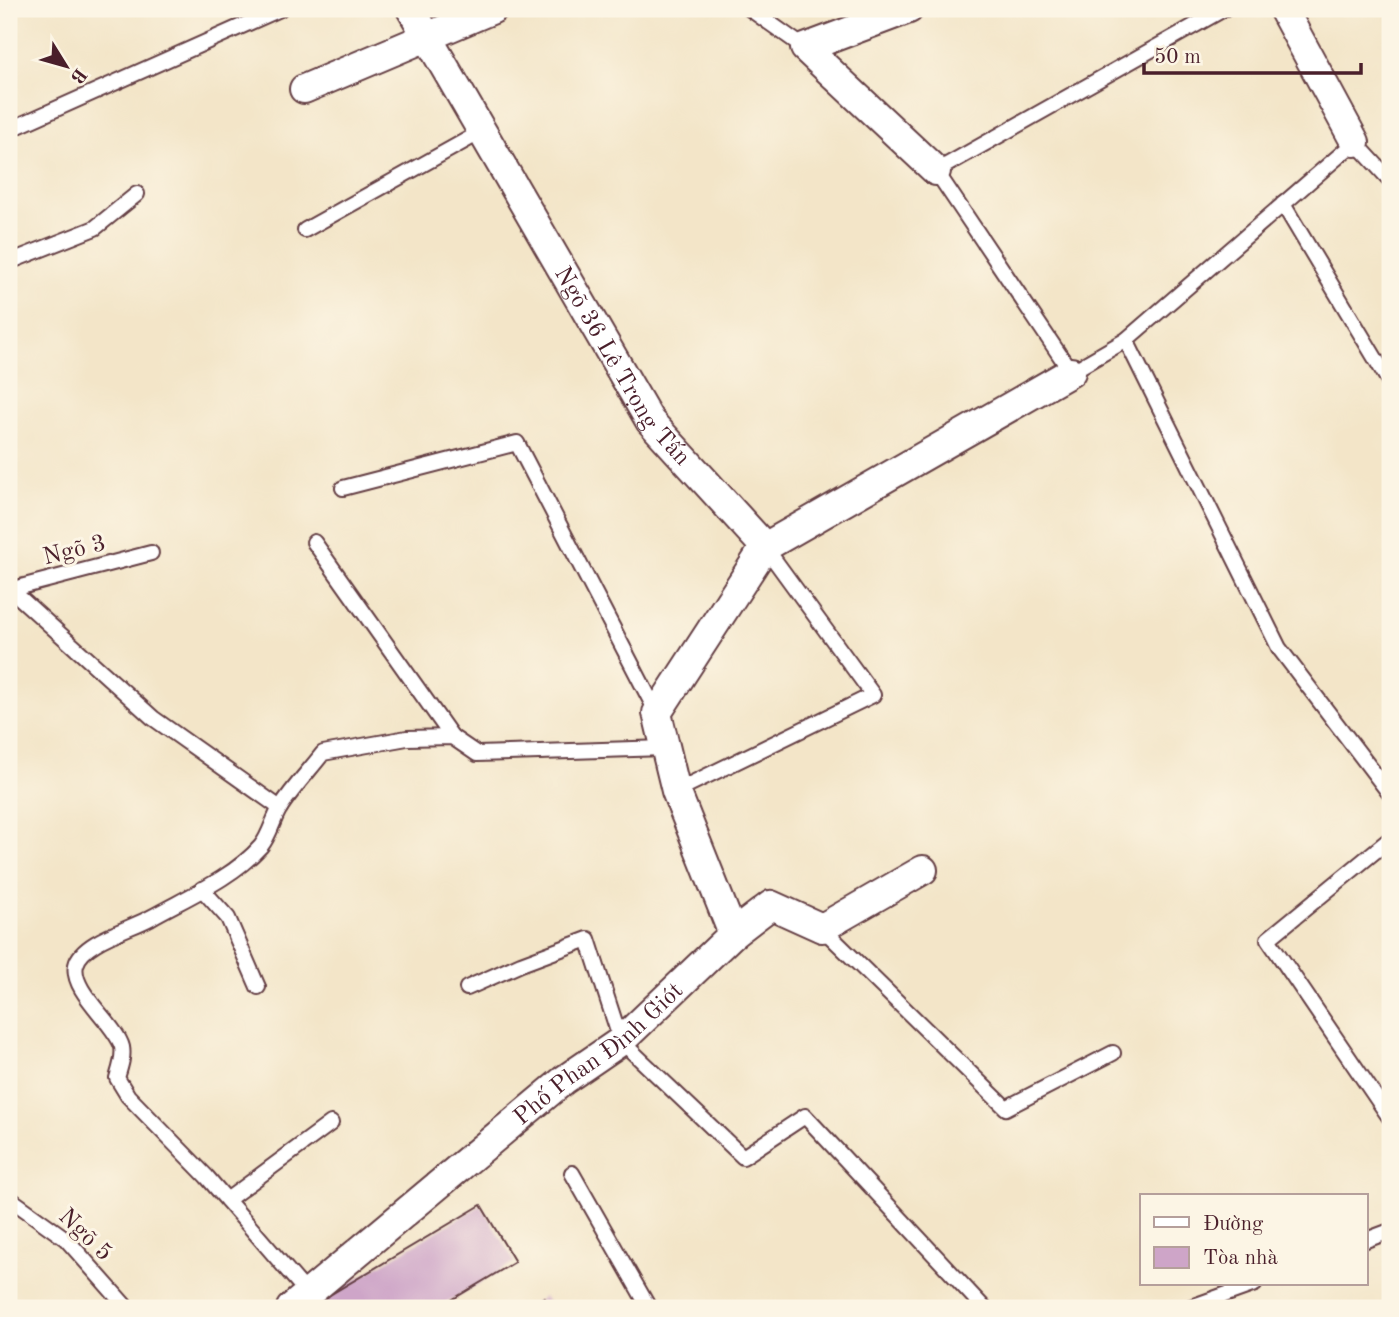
<svg xmlns="http://www.w3.org/2000/svg" width="1399" height="1317" viewBox="0 0 1399 1317" font-family="'Old Standard TT',serif">
<style>
.building{fill:#cea5c8}
.lines{fill:none;stroke-linecap:round;stroke-linejoin:round}
.service-casing{stroke:#633d43;stroke-width:18}
.minor-casing{stroke:#633d43;stroke-width:32}
.service{stroke:#fff;stroke-width:14}
.minor{stroke:#fff;stroke-width:28}
.labels{text-anchor:middle;stroke-width:6;stroke-linejoin:round;paint-order:stroke}
.street-label{font-size:24px;fill:#4a1f2b;stroke:#fcf5e5}
</style>
<rect width="100%" height="100%" fill="#fcf5e5"/>
<filter id="ink" filterUnits="userSpaceOnUse"><feTurbulence type="fractalNoise" baseFrequency=".0143" numOctaves="2"/><feDisplacementMap in="SourceGraphic" scale="14" xChannelSelector="R" yChannelSelector="G"/><feConvolveMatrix kernelMatrix="1 2 1 2 8 2 1 2 1" color-interpolation-filters="sRGB"/></filter>
<filter id="wash" filterUnits="userSpaceOnUse"><feTurbulence type="fractalNoise" baseFrequency=".00686" numOctaves="4" result="noise"/><feDisplacementMap in="SourceGraphic" scale="28" xChannelSelector="R" yChannelSelector="G"/><feGaussianBlur stdDeviation="1.57" result="paint"/><feColorMatrix in="noise" values="0 0 0 0 0 0 0 0 0 0 0 0 0 0 0 0 0 1.4 0 .05"/><feComposite in="paint" operator="in"/></filter>
<g filter="url(#wash)">
<rect width="100%" height="100%" fill="#f3e5c8"/>
<g id="blocks">
<g class="building">
<path d="M481 1205 515 1262 438 1308H308Z"/>
<path d="M544 1297 552 1308H527Z"/>
</g>
</g>
</g>
<g filter="url(#ink)">
<use href="#blocks" fill-opacity="0" stroke="#633d43" stroke-width="2"/>
<g class="lines">
<g class="service-casing">
<g id="service">
<path d="M750 9 805 48"/>
<path d="M1224 9 936 171 1071 372 1126 340 1355 142 1390 180"/>
<path d="M9 130 280 9"/>
<path d="M1283 204 1390 383"/>
<path d="M305 230 481 132"/>
<path d="M9 262 95 228 137 194"/>
<path d="M1126 340 1279 648 1390 794"/>
<path d="M343 488 517 443 657 713"/>
<path d="M314 542 452 737"/>
<path d="M9 588 153 718 280 808"/>
<path d="M9 590 151 553"/>
<path d="M676 791 873 695 765 547"/>
<path d="M1390 839 1268 939 1390 1118"/>
<path d="M202 889 228 918 258 987"/>
<path d="M822 928 1006 1108 1113 1053"/>
<path d="M467 988 521 964 588 939 621 1041 743 1157 805 1116 984 1308"/>
<path d="M572 1173 649 1308"/>
<path d="M9 1198 66 1239 127 1308"/>
<path d="M227 1200 331 1123"/>
<path d="M1366 1240 1390 1231"/>
<path d="M308 1294 207 1177 128 1096 117 1078C120 1068 124 1057 122 1047 116 1024 70 991 76 965 81 942 130 929 150 918 187 897 233 878 261 846 270 835 273 819 280 808 292 789 309 771 323 753L407 738 452 737 477 754 665 748"/>
<path d="M1188 1308 1255 1284"/>
</g>
</g>
<g class="minor-casing">
<g id="minor">
<path id="s1" d="M411 9 650 421 765 547"/>
<path d="M909 9 805 48 936 171"/>
<path d="M1283 9 1355 142"/>
<path d="M304 89 493 9"/>
<path d="M733 934 676 791 657 713 765 547 1071 372"/>
<path id="s2" d="M291 1308 564 1080 621 1041 733 934 771 905 822 928 923 870"/>
</g>
</g>
<use href="#service" class="service"/>
<use href="#minor" class="minor"/>
</g>
</g>
<g class="labels">
<g class="street-label">
<text dy="8" stroke="none"><textPath href="#s1" startOffset="415">Ngõ 36 Lê Trọng Tấn</textPath></text>
<text transform="translate(74 549) rotate(-14)" y="8">Ngõ 3</text>
<text dy="8" stroke="none"><textPath href="#s2" startOffset="399">Phố Phan Đình Giót</textPath></text>
<text transform="translate(86 1234) rotate(44)" y="8">Ngõ 5</text>
</g>
</g>
<rect width="1399" height="1317" fill="none" stroke="#fcf5e5" stroke-width="35"/>
<rect x="1140" y="1194" width="228" height="91" fill="#fcf5e5" stroke="#b59f9b" stroke-width="2"/>
<rect x="1154" y="1217" width="35" height="10" fill="#ffffff" stroke="#b59f9b" stroke-width="2"/>
<text x="1203" y="1230" font-size="21" fill="#4a1f2b">Đường</text>
<rect x="1154" y="1247" width="35" height="21" fill="#cea5c8" stroke="#b59f9b" stroke-width="2"/>
<text x="1203" y="1264" font-size="21" fill="#4a1f2b">Tòa nhà</text>
<g transform="translate(66 66) rotate(127)" stroke="#fcf5e5" stroke-width="5" paint-order="stroke">
<path d="M0-5L12 26L0 18L-12 26Z" fill="#4a1f2b"/>
<text y="-10" font-size="19" font-weight="bold" text-anchor="middle" fill="#4a1f2b">B</text>
</g>
<path d="M1144 63v10h217v-10" fill="none" stroke="#4a1f2b" stroke-width="3.5"/>
<text x="1154" y="63" font-size="21" fill="#4a1f2b" stroke="#fcf5e5" stroke-width="5" paint-order="stroke">50 m</text>
</svg>
